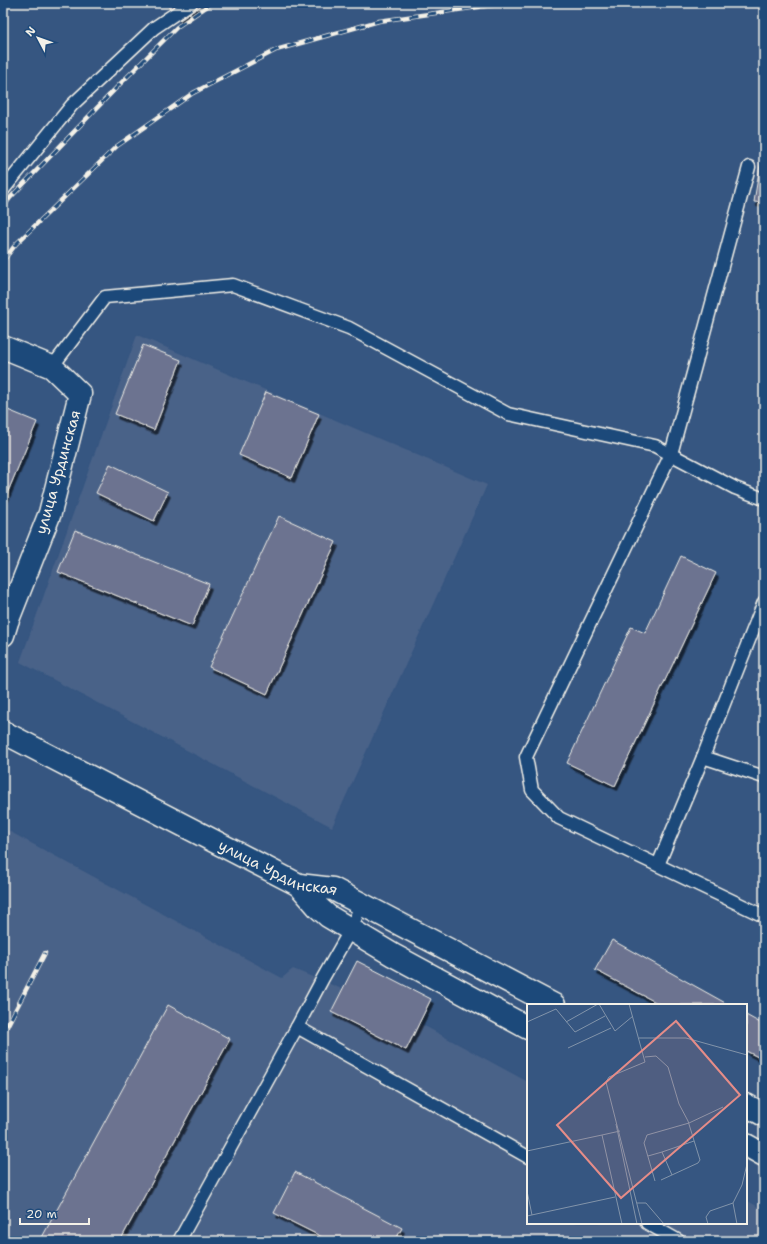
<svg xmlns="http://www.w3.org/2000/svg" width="767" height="1244" viewBox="0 0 767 1244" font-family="'Shantell Sans',sans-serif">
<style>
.built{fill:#496288}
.building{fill:#6c7390;stroke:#f4f1e8;filter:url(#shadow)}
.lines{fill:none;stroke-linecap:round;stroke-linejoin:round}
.service-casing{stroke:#f4f1e8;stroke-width:15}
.minor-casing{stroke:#f4f1e8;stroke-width:25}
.service{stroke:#1f4a7a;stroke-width:12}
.minor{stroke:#1f4a7a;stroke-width:22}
.rail-casing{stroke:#f4f1e8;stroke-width:4.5}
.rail{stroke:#1f4a7a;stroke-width:3;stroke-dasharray:9;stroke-linecap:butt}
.labels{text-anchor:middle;stroke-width:3.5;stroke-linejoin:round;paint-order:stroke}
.street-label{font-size:15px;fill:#f4f1e8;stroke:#1f4a7a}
.inset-road{fill:none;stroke:#8294aa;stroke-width:1}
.view{fill:#e58c88;fill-opacity:0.15;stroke:#e58c88;stroke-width:2}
.inset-edge{fill:none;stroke:#f4f1e8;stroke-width:2}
</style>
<defs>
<filter id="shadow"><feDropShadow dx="2.5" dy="4.5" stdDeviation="0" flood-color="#0009"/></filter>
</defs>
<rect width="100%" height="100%" fill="#365681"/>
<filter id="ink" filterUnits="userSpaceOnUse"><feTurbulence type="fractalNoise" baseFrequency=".025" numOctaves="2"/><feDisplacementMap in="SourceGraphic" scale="8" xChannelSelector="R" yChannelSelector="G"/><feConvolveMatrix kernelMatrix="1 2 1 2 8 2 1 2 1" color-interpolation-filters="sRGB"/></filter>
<g filter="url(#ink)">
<g class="built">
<path d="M137 335 487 485 332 827 20 662Z"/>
<path d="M3 828 282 978 293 969 342 989 357 961 431 999 419 1023 528 1082V1223H746V1200L764 1210V1241H3Z"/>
</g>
<g class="building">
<path d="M165 3H205L180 20Z"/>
<path d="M764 140V203L754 202Z"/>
<path d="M143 345 181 360 154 430 115 414Z"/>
<path d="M266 392 319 414 292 478 239 455Z"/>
<path d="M3 408 37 422 4 501 3 500Z"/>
<path d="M110 464 168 492 154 521 96 493Z"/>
<path d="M279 516 336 542 267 694 209 667Z"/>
<path d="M75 530 209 584 192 626 58 572Z"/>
<path d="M681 556 716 573 615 786 567 763 631 627 645 633Z"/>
<path d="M612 940 729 1005H661L595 970Z"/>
<path d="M357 961 431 999 406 1050 331 1012Z"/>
<path d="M168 1005 230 1039 120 1241H40Z"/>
<path d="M746 1015 764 1025V1060L746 1051Z"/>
<path d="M295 1172 402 1228 395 1241H330L274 1213Z"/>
</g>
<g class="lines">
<g class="service-casing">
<g id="service">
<path d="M749 167 671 454 526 757 532 790 559 818 764 916"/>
<path d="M3 190 72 105 154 28 191 3"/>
<path d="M52 367 105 297 233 285 349 328 508 414 655 446 735 488 764 499"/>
<path d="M764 602 703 757 764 777"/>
<path d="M658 865 703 757"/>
<path d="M361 905 351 929 323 978 297 1027 528 1157"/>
<path d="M647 1223 679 1241"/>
<path d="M179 1241 297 1027"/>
</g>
</g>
<g class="minor-casing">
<g id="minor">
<path d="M3 347 52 367 80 394 50 513 7 622 3 635"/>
<path id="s1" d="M3 732 299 885 333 889 554 1005"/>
<path d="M299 885 319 908 328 916 393 955 528 1028"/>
<path d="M746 1105 764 1115"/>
<path d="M746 1145 764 1155"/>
</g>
</g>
<use href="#service" class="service"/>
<use href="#minor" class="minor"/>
<g class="rail-casing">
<g id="rail">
<path d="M3 208 10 198 120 84 177 27 212 3"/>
<path d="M3 261 16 244 117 146 193 93 276 50 379 21 507 3"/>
<path d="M3 1034 45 953"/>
</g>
</g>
<use href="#rail" class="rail"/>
</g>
</g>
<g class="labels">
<g class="street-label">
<text transform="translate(58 472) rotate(-74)" y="5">улица Урдинская</text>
<text dy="5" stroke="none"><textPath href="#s1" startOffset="308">улица Урдинская</textPath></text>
</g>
</g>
<g transform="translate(527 1004)">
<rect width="220" height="220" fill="#365681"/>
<path class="inset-road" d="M72 0 88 27 106 12M102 0 118 58 82 73 79 78 115 220M0 18 29 5 48 28 78 12M39 18 71 0M112 34H159L220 51M41 44 84 24M118 53 129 52 141 63 152 100 161 117 173 156 171 159 134 176M89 120 110 220M93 127 75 131 95 220M0 147 75 131M121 152 135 148M145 171 135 148 167 137M128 177 117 139 120 131 162 119 196 103M0 187 5 211M110 199H119L137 220M206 199 210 220M0 212 88 193M181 220 179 213 183 207 206 199 215 181 220 160"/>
<path class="view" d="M149 17 213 91 94 194 30 121Z"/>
<rect width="220" height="220" class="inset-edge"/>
</g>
<rect width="767" height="1244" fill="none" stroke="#1f4a7a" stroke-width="16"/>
<rect x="8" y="8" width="751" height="1228" fill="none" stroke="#f4f1e8" stroke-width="1.5" filter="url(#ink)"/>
<g transform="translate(38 38) rotate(311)" stroke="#1f4a7a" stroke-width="3" paint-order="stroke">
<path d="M0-3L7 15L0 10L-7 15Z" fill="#f4f1e8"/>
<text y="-6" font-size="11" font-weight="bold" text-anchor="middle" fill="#f4f1e8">N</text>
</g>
<path d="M20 1218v6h69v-6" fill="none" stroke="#f4f1e8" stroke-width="2"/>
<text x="26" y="1218" font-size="12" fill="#f4f1e8" stroke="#1f4a7a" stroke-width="3" paint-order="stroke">20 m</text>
</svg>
